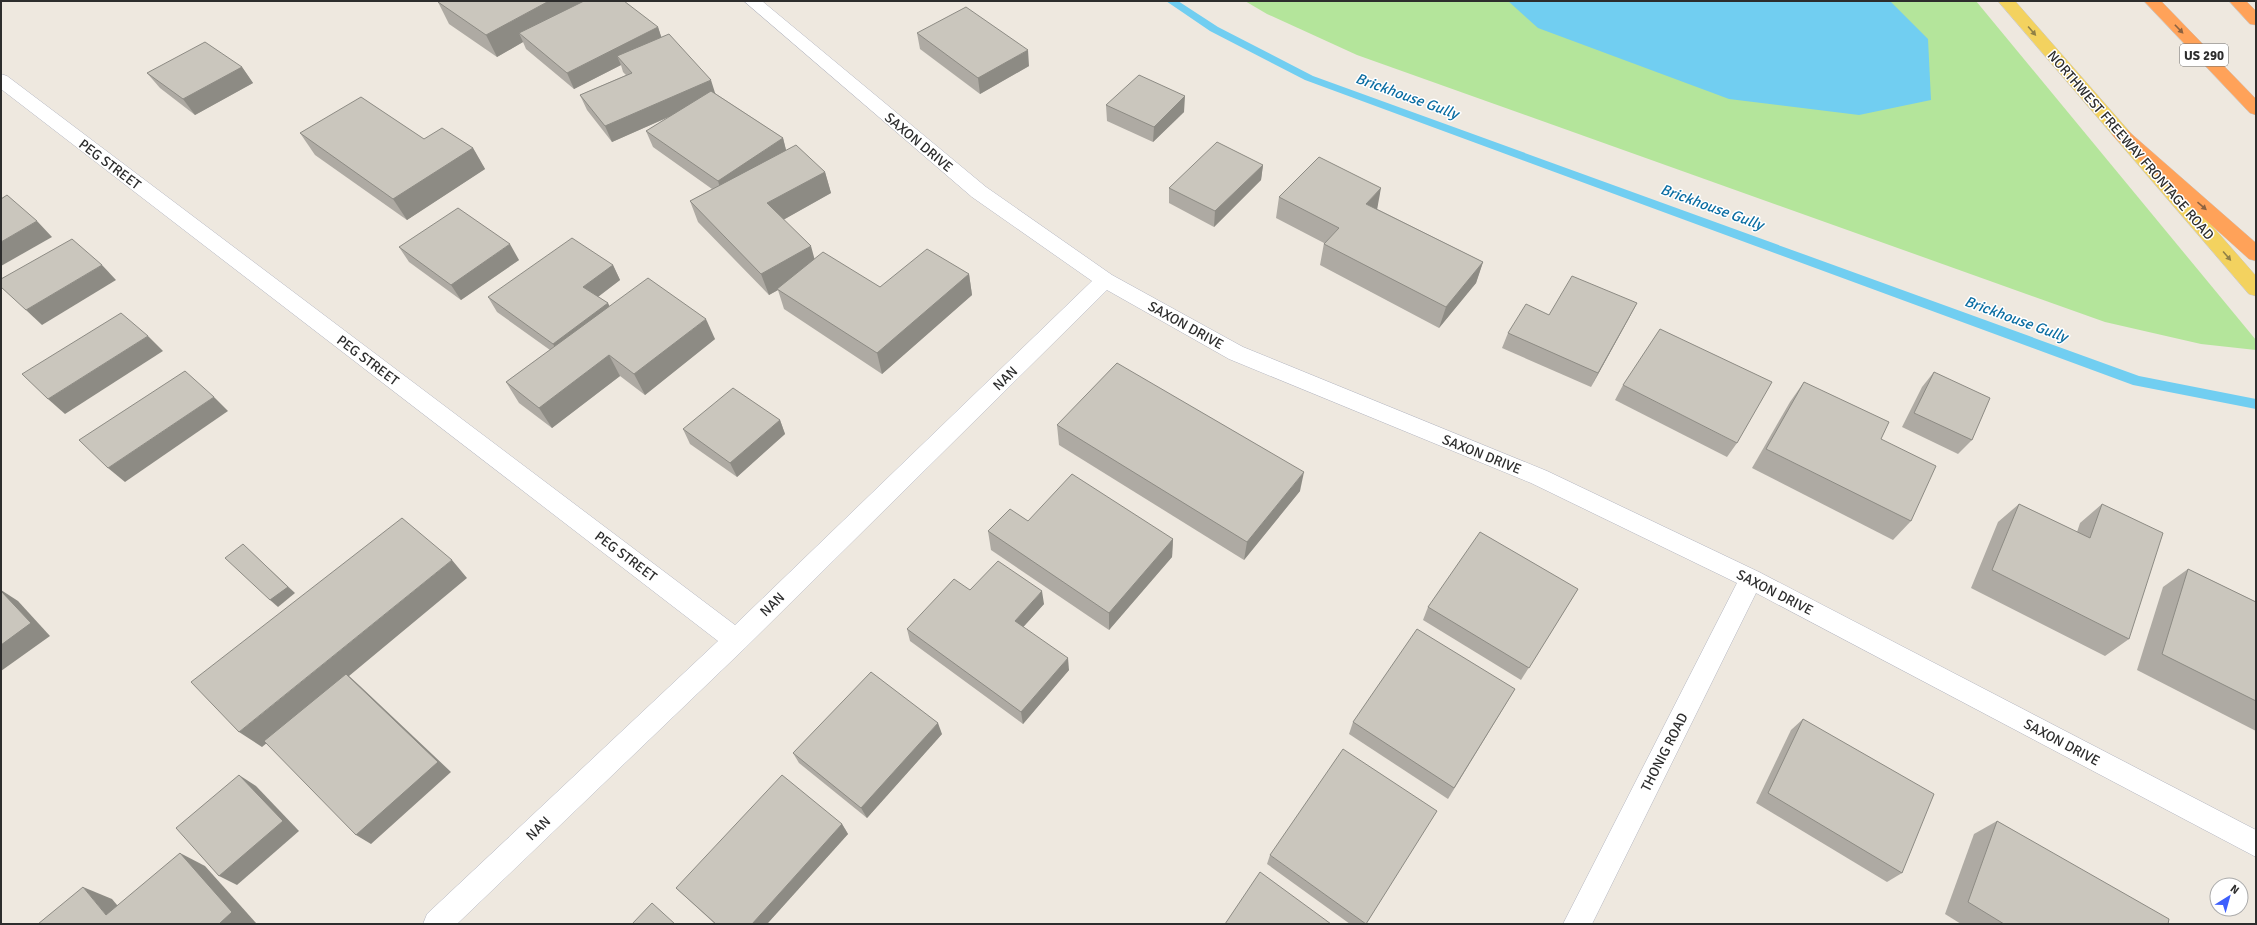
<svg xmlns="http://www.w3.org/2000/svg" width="2257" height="925" viewBox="0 0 2257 925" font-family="Signika,sans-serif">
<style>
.green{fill:#b4e59b}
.water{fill:#71cef1}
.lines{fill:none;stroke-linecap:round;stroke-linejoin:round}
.stream{fill:#71cef1;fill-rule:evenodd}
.minor-casing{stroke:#b3b5c0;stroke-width:1}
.major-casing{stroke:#c8c8c8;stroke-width:1}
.highway-casing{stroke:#c8c8c8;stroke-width:1}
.minor{fill:#fff;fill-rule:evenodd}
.major{fill:#f3d25f;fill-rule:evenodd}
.highway{fill:#ffa259;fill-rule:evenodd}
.wall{fill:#aeaaa3}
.shaded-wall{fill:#8d8b84}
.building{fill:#cac6bd;stroke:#8d8b84}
.oneway{fill:#8c6241}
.oneway2{fill:#908046}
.labels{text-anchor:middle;stroke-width:3;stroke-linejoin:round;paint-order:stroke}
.shield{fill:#fff;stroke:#6c6c6c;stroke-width:1}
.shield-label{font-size:13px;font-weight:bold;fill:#2d2d2d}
.street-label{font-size:14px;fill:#2d2d2d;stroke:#fff}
.water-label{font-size:15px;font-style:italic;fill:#0b6da2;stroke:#fff}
</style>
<rect width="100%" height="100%" fill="#eee8df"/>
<path class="green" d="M1245 1H1976L2256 340V350L2201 344 2105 322 1357 55 1267 14Z"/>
<path class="water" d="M1508 1H1890L1928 39 1931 100 1859 115 1729 99 1538 28Z"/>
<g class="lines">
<path class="stream" d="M1166 1H1178L1218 27 1313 76 2139 376 2256 399V409L2133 385 1305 80 1210 31Z"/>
<g class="minor-casing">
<path id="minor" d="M744 1H762L986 187 1112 275 1243 347 1547 471 1759 572 2256 830V857L1756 593 1592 924H1563L1737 583 1531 483 1229 359 1107 290 745 648 457 924H423L427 914 718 641 1 89V74L7 76 735 625 1092 281 972 197Z"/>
</g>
<g class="major-casing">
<path id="major" d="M1998 1H2015L2256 276V296L2249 294Z"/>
</g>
<g class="highway-casing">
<g id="highway">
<path d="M2144 1H2161L2256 99V115L2250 113Z"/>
<path d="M2229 1H2246L2256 11V25L2250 24Z"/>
<path d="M2121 128 2127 130 2256 243V261L2249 259 2115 138 2112 134 2115 130Z"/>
</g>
</g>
<use href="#minor" class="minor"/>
<use href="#major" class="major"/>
<use href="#highway" class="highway"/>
</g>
<g class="wall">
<path d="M438 2H582L658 27 661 37 716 94 783 138 786 150 825 172 831 193 783 220 814 259 880 287 969 274 972 295 882 374 784 309 778 290 769 295 698 222 690 201 712 189 653 147 646 131 673 115 612 142 587 110 580 95 626 75 623 72 621 65 574 89 526 49 523 42 497 57 449 24Z"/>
<path d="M917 33 1029 66 980 94 920 49Z"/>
<path d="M242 67 253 83 195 115 160 88 147 73Z"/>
<path d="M1106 105 1184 112 1153 142 1107 121Z"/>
<path d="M300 133 424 139 473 148 485 169 407 220 315 155Z"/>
<path d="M1263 165 1261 180 1214 227 1169 203V188Z"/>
<path d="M1279 197 1377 209 1483 262 1476 283 1439 328 1320 265 1324 243 1276 218Z"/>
<path d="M399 247 519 260 461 300 409 262Z"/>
<path d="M613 265 620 280 598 297 608 303 609 307 715 339 645 395 620 376 552 428 519 403 506 382 550 350 497 312 488 297Z"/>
<path d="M1637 303 1629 318 1591 387 1502 348 1508 333 1549 315Z"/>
<path d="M1934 372 1972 440 1958 454 1902 427 1922 387Z"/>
<path d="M1804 382 1911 521 1893 540 1752 468 1790 402Z"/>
<path d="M1623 385 1737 443 1727 457 1615 400Z"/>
<path d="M780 420 785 434 737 477 690 444 683 429Z"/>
<path d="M1057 425 1300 491 1244 560 1059 445Z"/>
<path d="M2019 504 2077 532 2080 523 2102 504 2129 639 2105 656 1971 588 1998 522Z"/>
<path d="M1028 521 1173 539 1172 557 1109 630 991 550 988 531Z"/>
<path d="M2188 569 2256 602V731L2137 670 2163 587Z"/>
<path d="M1578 589 1521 680 1423 620 1428 607Z"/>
<path d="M970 590 1044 604 1023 627 1069 670 1023 724 910 641 907 629Z"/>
<path d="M1515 689 1448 799 1349 734 1353 722Z"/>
<path d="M1803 719 1902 873 1887 882 1756 803 1791 730Z"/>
<path d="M942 734 867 818 799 763 793 753Z"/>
<path d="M1997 821 2168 924H1961L1945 914 1974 834Z"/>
<path d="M842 824 848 834 767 924H715L676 888Z"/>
<path d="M1270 855 1367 924H1350L1267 864Z"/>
</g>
<g class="shaded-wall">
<path d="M549 1H582L585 8 519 33 523 42 497 57 486 35Z"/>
<path d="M658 27 663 42 617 56 621 65 574 89 567 73Z"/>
<path d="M1028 50 1029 66 980 94 978 78Z"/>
<path d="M242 67 253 83 195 115 183 99Z"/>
<path d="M711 80 716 96 612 142 605 126Z"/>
<path d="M1185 96 1184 112 1153 142 1154 127Z"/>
<path d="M783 138 787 154 723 197 718 181Z"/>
<path d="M473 148 485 169 407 220 393 199Z"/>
<path d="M1263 165 1261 180 1214 227 1215 211Z"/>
<path d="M825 172 831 193 774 225 767 203Z"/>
<path d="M1381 188 1377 210 1366 204Z"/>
<path d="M37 221 52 237 1 266V242Z"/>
<path d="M510 244 519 260 461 300 451 285Z"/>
<path d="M811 246 817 268 777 289 778 290 769 295 761 274Z"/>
<path d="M1483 262 1476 283 1439 328 1446 307Z"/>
<path d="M102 265 116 280 42 325 26 310Z"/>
<path d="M613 265 620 280 591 302 583 287Z"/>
<path d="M969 274 972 295 882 374 877 353Z"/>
<path d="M608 303 615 318 562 359 553 344Z"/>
<path d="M1637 303 1629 318 1591 387 1598 373Z"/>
<path d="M706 319 715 339 645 395 634 374Z"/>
<path d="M148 336 163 351 65 414 48 399Z"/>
<path d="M609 355 620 376 552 428 539 408Z"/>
<path d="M214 397 228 411 125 482 108 468Z"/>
<path d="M780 420 785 434 737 477 730 463Z"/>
<path d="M1304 472 1300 491 1244 560 1247 542Z"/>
<path d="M1173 539 1172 557 1109 630V613Z"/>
<path d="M250 551 295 593 278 607 270 600Z"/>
<path d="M452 560 467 578 349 676 360 686 451 772 371 844 356 835 348 676 262 747 239 732Z"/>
<path d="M1 590 18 601 50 636 1 671Z"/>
<path d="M1042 591 1044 604 1017 634 1015 621Z"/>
<path d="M1068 658 1069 670 1023 724 1021 712Z"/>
<path d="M938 723 942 734 867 818 861 808Z"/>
<path d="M239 775 256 786 299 831 237 885 219 876Z"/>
<path d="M842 824 848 834 767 924H752Z"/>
<path d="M180 853 205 866 257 924H219Z"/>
<path d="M83 887 112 899 133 924 106 915Z"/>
</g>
<g class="building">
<path d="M439 1H549L486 35 438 2Z"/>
<path d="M584 1H624L658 27 567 73 519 33Z"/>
<path d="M966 7 1028 50 978 78 917 33Z"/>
<path d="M669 34 711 80 605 126 580 95 632 73 617 56Z"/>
<path d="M205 42 242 67 183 99 147 73Z"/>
<path d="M1139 75 1185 96 1154 127 1106 105Z"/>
<path d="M711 91 783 138 718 181 646 131Z"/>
<path d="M361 97 424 139 442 128 473 148 393 199 300 133Z"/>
<path d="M1217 142 1263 165 1215 211 1169 188Z"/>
<path d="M796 145 825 172 767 203 811 246 761 274 690 201Z"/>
<path d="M1319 157 1381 188 1366 204 1483 262 1446 307 1324 244 1339 228 1279 197Z"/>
<path d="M7 195 37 221 1 242V199Z"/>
<path d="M458 208 510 244 451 285 399 247Z"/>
<path d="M572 238 613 265 583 287 608 303 553 344 488 297Z"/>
<path d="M72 239 102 265 26 310 1 287V279Z"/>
<path d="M927 249 969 274 877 353 777 289 823 252 880 287Z"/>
<path d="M1572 276 1637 303 1598 373 1508 333 1526 304 1549 315Z"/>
<path d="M648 278 706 319 634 374 609 355 539 408 506 382Z"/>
<path d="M121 313 148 336 48 399 22 374Z"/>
<path d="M1660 329 1772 382 1737 443 1623 385Z"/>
<path d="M1117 363 1304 472 1247 542 1057 425Z"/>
<path d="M185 371 214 397 108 468 79 440Z"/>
<path d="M1934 372 1990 398 1972 440 1914 413Z"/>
<path d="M1804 382 1889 422 1881 439 1936 466 1911 521 1766 449Z"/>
<path d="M733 388 780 420 730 463 683 429Z"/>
<path d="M1072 474 1173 539 1109 613 988 531 1010 509 1028 521Z"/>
<path d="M2019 504 2090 538 2102 504 2163 533 2129 639 1992 570Z"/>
<path d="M402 518 452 560 239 732 191 682Z"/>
<path d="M1480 532 1578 589 1529 668 1428 607Z"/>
<path d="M243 544 288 587 270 600 225 558Z"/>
<path d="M998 561 1042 591 1015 621 1068 658 1021 712 907 629 954 579 970 590Z"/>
<path d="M2188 569 2256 602V701L2162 654Z"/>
<path d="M1 591 31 623 1 645Z"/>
<path d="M1417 629 1515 689 1454 788 1353 722Z"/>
<path d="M871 672 938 723 861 808 793 753Z"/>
<path d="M346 674 438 762 356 835 264 741Z"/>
<path d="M1803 719 1934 794 1902 873 1768 793Z"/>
<path d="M1343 749 1437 811 1366 924 1270 855Z"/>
<path d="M239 775 283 821 219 876 176 828Z"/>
<path d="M782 775 842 824 752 924H716L676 888Z"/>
<path d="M1997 821 2169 919 2168 924H2004L1968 902Z"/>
<path d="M180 853 232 912 219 924H38L83 887 106 915Z"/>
<path d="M1260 872 1331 924H1225Z"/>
<path d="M652 903 675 924H632Z"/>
</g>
<defs><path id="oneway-solid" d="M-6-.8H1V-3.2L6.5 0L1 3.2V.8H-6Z"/></defs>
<g class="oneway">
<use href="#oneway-solid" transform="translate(2179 29) rotate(46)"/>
<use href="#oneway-solid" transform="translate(2202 206) rotate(41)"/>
</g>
<g class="oneway2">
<use href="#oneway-solid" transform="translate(2032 31) rotate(49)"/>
<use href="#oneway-solid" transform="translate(2227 256) rotate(49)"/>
</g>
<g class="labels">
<rect class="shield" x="2180" y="44" width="48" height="22" rx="3"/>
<g class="shield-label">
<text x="2204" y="60">US 290</text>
</g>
<g class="street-label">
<text transform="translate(919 142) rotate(40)" y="5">SAXON DRIVE</text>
<text transform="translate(2131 145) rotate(49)" y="5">NORTHWEST FREEWAY FRONTAGE ROAD</text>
<text transform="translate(110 164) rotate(37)" y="5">PEG STREET</text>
<text transform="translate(1186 325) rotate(29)" y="5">SAXON DRIVE</text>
<text transform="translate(368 360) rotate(37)" y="5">PEG STREET</text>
<text transform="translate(1005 378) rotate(-44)" y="5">NAN</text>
<text transform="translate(1482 454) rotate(22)" y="5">SAXON DRIVE</text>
<text transform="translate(626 556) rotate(37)" y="5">PEG STREET</text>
<text transform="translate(1775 592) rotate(27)" y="5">SAXON DRIVE</text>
<text transform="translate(772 604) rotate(-44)" y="5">NAN</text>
<text transform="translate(2062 742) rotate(28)" y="5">SAXON DRIVE</text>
<text transform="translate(1664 752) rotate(-63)" y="5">THONIG ROAD</text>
<text transform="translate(538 828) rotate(-44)" y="5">NAN</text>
</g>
<g class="water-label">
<text transform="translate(1407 96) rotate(20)" y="5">Brickhouse Gully</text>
<text transform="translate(1712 207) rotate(20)" y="5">Brickhouse Gully</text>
<text transform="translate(2016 319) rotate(20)" y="5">Brickhouse Gully</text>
</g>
</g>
<rect width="2257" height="925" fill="none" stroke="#2d2d2d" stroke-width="4"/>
<g transform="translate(2229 897) rotate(37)"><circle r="19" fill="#ffffff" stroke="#ababab"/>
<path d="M0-3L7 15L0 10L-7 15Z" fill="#3d5ffd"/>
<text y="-6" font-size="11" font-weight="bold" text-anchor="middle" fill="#2d2d2d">N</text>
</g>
</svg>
